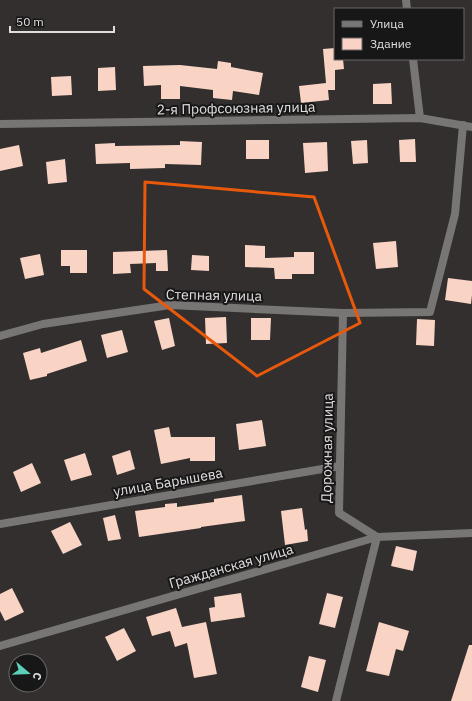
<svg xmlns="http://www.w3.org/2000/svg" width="472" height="701" viewBox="0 0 472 701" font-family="'IBM Plex Sans',sans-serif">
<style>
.building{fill:#f9d4c5}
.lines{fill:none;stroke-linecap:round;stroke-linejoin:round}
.minor{stroke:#777675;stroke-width:8}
.tertiary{stroke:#777675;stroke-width:8}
.marked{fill:none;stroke:#e8590c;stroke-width:3;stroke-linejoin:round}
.labels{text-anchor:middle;stroke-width:4;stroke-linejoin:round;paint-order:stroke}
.street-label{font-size:14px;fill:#e1dfde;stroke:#181717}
</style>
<rect width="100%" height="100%" fill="#322f2e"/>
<g class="building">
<path d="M335 48V59H343L344 69 335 70V90H328L329 100 301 103 299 86 326 83 323 49Z"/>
<path d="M218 61 231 63V67L263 73 259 95 233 91 232 100 213 98V90L180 86V99H161V85L144 86 143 66 180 65 217 69Z"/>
<path d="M115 67 116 90 98 91V68Z"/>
<path d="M71 76 72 95 52 96 51 77Z"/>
<path d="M391 83 392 104H373V84Z"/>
<path d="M415 139 416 162H400L399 140Z"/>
<rect x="246" y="140" width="23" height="19"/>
<path d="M367 140 368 163 353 164 351 141Z"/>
<path d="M180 141 202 142 201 165 165 164V168L130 169V163L96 164 95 144 115 143V146L180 145Z"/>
<path d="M327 142 328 171 305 173 303 143Z"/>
<path d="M19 145 23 166 0 171V149Z"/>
<path d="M65 159 67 182 48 184 46 162Z"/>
<path d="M396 241 398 267 376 269 373 243Z"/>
<path d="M245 245 265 246V258L294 257V252H314V274H292V279H275L274 268 245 267Z"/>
<path d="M61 250H87V273H70V266H61Z"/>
<path d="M167 250 168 271H156V263L130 264 131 273 113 274V252Z"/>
<path d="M40 254 44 275 25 279 20 258Z"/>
<path d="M192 255 209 256V271L191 270Z"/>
<path d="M448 278 472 281V295L471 304 445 300Z"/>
<path d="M226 317 227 343 206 344 205 318Z"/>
<path d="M169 318 175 346 162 350 154 321Z"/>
<path d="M251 318H271L270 340H251Z"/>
<path d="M417 319 435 320 434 346 416 345Z"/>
<path d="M122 330 128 352 107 358 101 335Z"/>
<path d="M81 340 87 361 47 374V376L30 380 23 353 40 348 41 353Z"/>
<path d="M262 420 266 446 239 450 236 424Z"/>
<path d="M169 427 171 437H215V461H190V458L161 464 154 430Z"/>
<path d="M130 450 135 469 117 475 112 456Z"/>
<path d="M85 453 92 475 71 481 64 460Z"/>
<path d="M32 463 41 483 21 492 13 472Z"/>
<path d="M242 495 245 521 201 527V528L139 537 135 511 165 507V504L177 503V507L214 502V499Z"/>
<path d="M302 508 305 530 307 529 308 541 285 545 281 511Z"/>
<path d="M115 515 121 539 108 541 103 518Z"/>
<path d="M70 522 82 545 63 554 51 531Z"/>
<path d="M396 546 417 551 413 571 391 566Z"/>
<path d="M12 588 24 612 5 621 0 611V594Z"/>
<path d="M241 593 245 617 211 622 209 608 215 607 214 597Z"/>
<path d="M327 593 343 597 335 628 319 624Z"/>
<path d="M176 608 182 627 206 622 217 674 194 678 187 643 175 647 170 631 152 636 146 617Z"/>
<path d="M379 622 409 631 403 651 396 649 389 676 366 671Z"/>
<path d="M124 628 136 651 117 661 105 637Z"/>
<path d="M469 645H472V701H451Z"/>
<path d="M309 656 326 660 318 692 301 687Z"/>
</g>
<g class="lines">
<g class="minor">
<path d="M406 0 407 9"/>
<path d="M413 59 420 118"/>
<path d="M0 336 43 324 170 305 343 313 430 312 455 214 463 125"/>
<path d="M0 524 340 466"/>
<path d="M0 646 377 537 472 533"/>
<path d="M336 701 377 537 339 513 343 313"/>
</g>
<path class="tertiary" d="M0 124 420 118 472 127"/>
</g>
<path class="marked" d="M145 182 314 197 360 323 257 376 144 289Z"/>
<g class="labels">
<g class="street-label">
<text transform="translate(236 108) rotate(-1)" y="5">2-я Профсоюзная улица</text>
<text transform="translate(214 295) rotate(1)" y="5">Степная улица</text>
<text transform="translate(327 448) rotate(-89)" y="5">Дорожная улица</text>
<text transform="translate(168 482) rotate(-10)" y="5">улица Барышева</text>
<text transform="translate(231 566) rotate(-16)" y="5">Гражданская улица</text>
</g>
</g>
<rect x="334" y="8" width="130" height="52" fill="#181717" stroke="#686767"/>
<rect x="342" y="21" width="20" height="6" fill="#777675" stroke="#686767"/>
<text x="370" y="28" font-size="12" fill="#e1dfde">Улица</text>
<rect x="342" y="38" width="20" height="12" fill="#f9d4c5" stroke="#686767"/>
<text x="370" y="48" font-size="12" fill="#e1dfde">Здание</text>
<g transform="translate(28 673) rotate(109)"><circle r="19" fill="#181717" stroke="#686767"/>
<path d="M0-3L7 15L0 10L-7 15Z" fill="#5cceba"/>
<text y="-6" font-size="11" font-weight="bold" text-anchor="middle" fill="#e1dfde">С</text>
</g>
<path d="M10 26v6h104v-6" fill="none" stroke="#e1dfde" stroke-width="2"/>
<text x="16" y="26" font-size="12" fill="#e1dfde" stroke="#181717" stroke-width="3" paint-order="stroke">50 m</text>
</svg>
